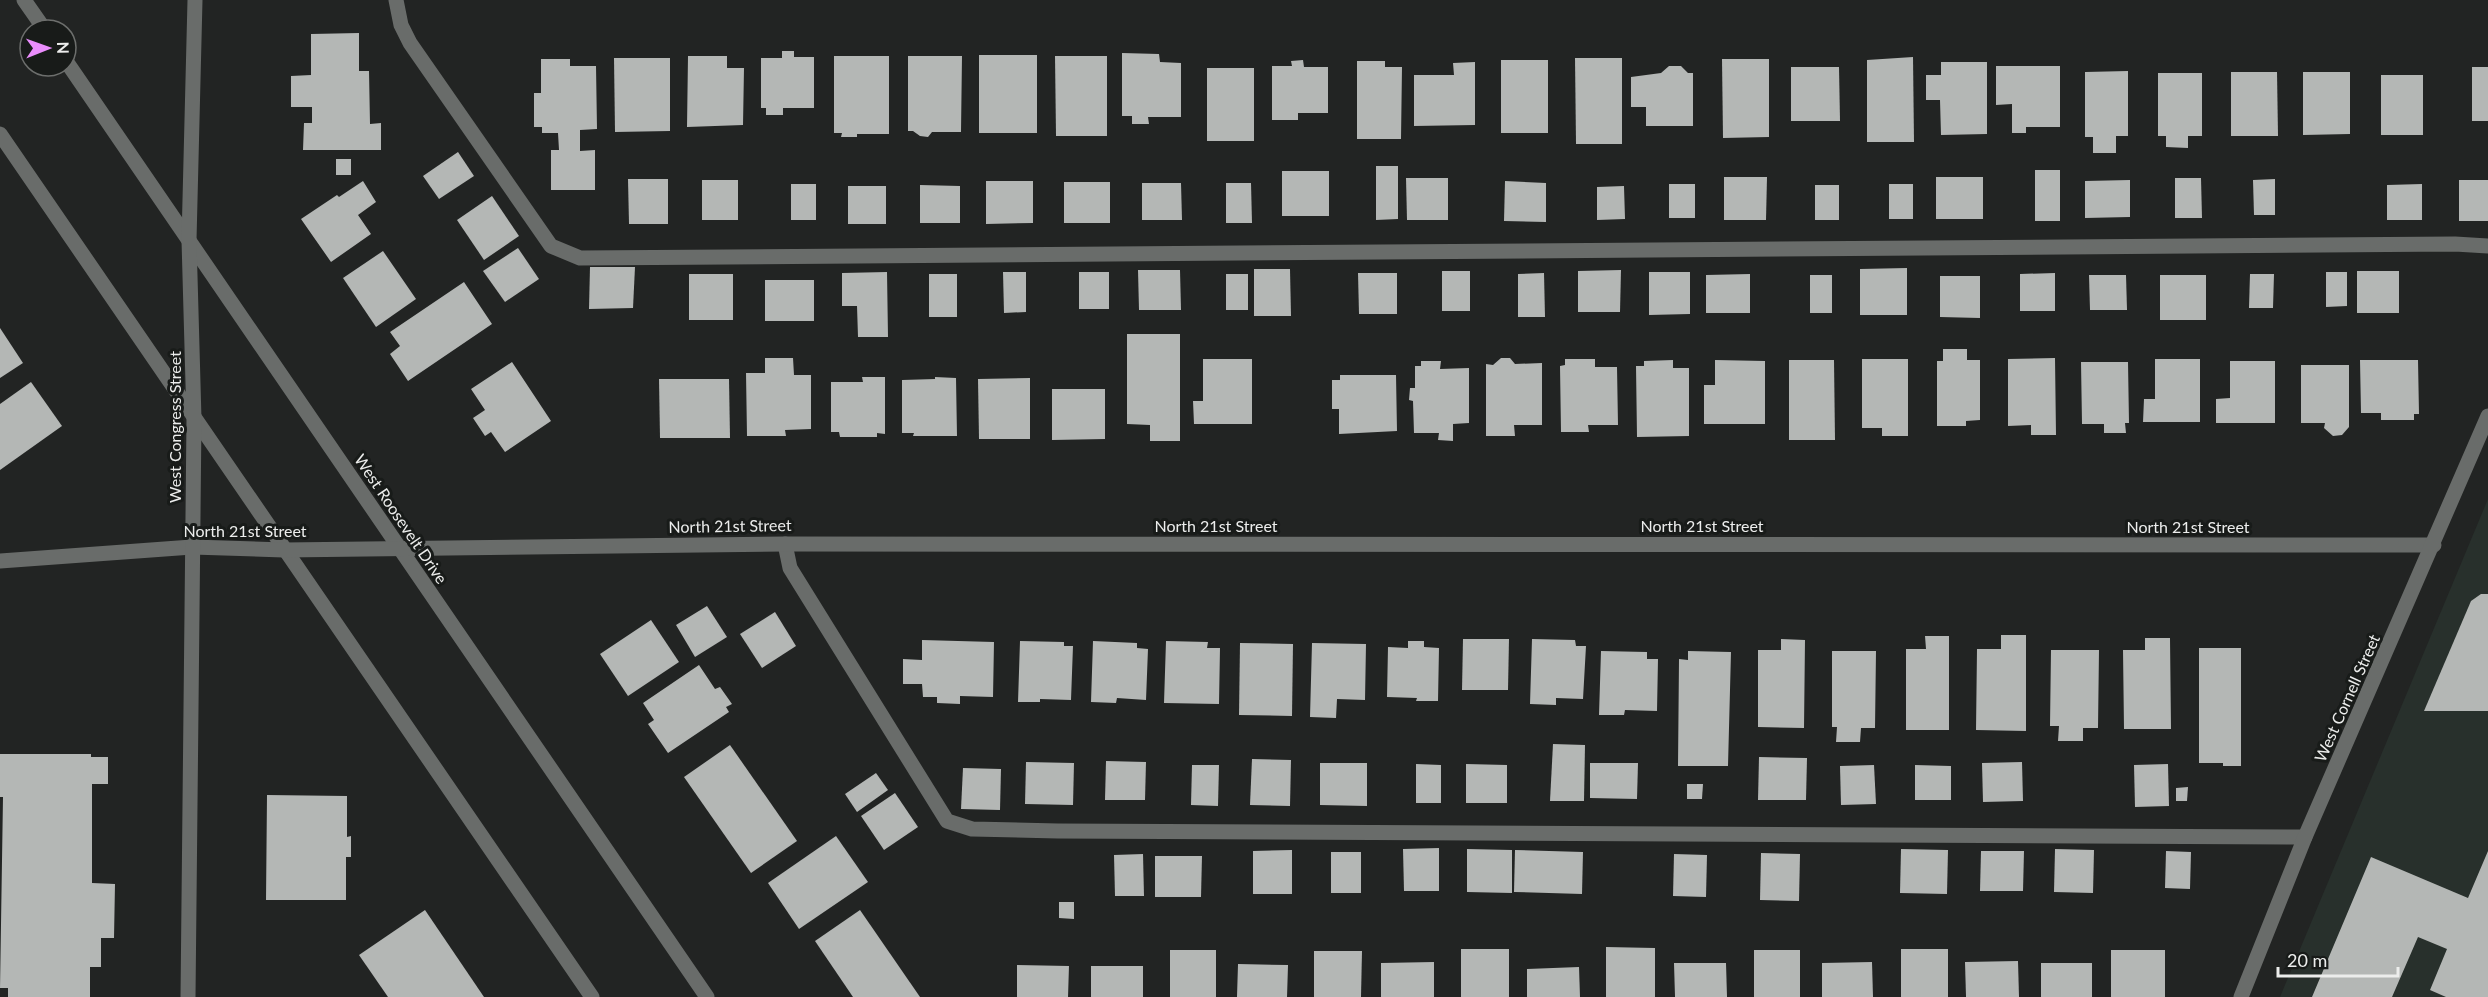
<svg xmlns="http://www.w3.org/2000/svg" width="2488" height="997" viewBox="0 0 2488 997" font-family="Lato,sans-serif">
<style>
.built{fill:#28302c}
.building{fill:#b4b7b5}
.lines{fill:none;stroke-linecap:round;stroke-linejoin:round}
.service{stroke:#696c6a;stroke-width:15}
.minor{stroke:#696c6a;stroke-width:15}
.labels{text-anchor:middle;stroke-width:6;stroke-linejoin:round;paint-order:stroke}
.street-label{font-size:16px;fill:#ecedec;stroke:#181b19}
</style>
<rect width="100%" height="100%" fill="#222423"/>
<path class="built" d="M2488 499V997H2280Z"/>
<g class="building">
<path d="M359 33V71H369L370 124 381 123V150H303L304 123H312V107H291V76L311 75V34Z"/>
<path d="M782 51H794V57H814V108H783V115H766V108H761V58H782Z"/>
<path d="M1122 53 1159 54 1160 62 1181 63V117H1148L1149 124H1132V116H1122Z"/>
<rect x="979" y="55" width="58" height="78"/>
<path d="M688 56H727V68H744L743 125 687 127Z"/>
<path d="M834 56H889V134H857V137H841L842 133H834Z"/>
<path d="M908 56H962L961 132H932L928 137 920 136 913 131H908Z"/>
<path d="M1055 56H1107V136H1056Z"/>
<path d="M1913 57 1914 142H1867V60Z"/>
<path d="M614 58H670V131L615 132Z"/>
<path d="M1575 58H1622V144H1576Z"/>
<path d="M541 59H570V66H596L597 129 580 130V151L595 150V190H551V150H559L558 133H542V127H534V93H541Z"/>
<path d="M1722 59H1769V137L1723 138Z"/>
<path d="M1303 60 1304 67H1328V113H1298V120H1272V66H1292L1291 61Z"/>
<rect x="1501" y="60" width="47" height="73"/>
<path d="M1357 61H1385V67H1402L1401 139H1357Z"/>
<path d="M1475 62V125L1414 126V75H1454L1453 63Z"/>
<path d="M1941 62H1987V134L1941 135 1940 100H1926V75H1941Z"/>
<path d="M1669 66H1681L1688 73H1693V126H1646V107H1631V77L1661 73Z"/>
<path d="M1996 66H2060V127H2026V133H2012V104L1996 105Z"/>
<path d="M1791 67H1839L1840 121H1791Z"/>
<rect x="2472" y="67" width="16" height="54"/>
<rect x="1207" y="68" width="47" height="73"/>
<path d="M2128 71V136H2116V153H2093V137H2085V72Z"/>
<path d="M2231 72H2277L2278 136H2231Z"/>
<path d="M2303 72H2350V134L2303 135Z"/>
<path d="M2158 73H2202V136H2188V148L2166 147V136H2158Z"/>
<rect x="2381" y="75" width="42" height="60"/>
<path d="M458 152 474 176 439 199 423 176Z"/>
<rect x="336" y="159" width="15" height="16"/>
<path d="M1376 166H1398V219L1376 220Z"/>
<rect x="2035" y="170" width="25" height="51"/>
<rect x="1282" y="171" width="47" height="45"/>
<path d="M1724 177H1767L1766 220H1724Z"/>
<rect x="1936" y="177" width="47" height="42"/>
<path d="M1406 178H1448V220H1407Z"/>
<path d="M2175 178H2201L2202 218H2175Z"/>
<path d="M628 179H668V224H629Z"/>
<path d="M2275 179V215H2254L2253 180Z"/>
<rect x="702" y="180" width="36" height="40"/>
<path d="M2130 180V217L2085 218V181Z"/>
<rect x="2459" y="180" width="29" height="41"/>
<path d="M363 181 376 202 358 215 371 234 331 262 301 219 337 195 339 197Z"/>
<path d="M986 181H1033V223L986 224Z"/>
<path d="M1505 181 1546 183V222L1504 221Z"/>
<rect x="1064" y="182" width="46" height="41"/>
<path d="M1142 183H1181L1182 220H1142Z"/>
<path d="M1226 183H1251L1252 223H1226Z"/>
<rect x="791" y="184" width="25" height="36"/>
<rect x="1669" y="184" width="26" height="34"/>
<rect x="1889" y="184" width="24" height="35"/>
<path d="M2422 184V220H2387V185Z"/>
<path d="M920 185 960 186V223H920Z"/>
<rect x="1815" y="185" width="24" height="35"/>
<rect x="848" y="186" width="38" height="38"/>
<path d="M1624 186 1625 219 1597 220V187Z"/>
<path d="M492 196 519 236 484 260 457 220Z"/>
<path d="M518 248 539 279 505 302 483 271Z"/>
<path d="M383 251 416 299 376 327 343 278Z"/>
<path d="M590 267H635L633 308 589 309Z"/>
<path d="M1907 268V315H1860V269Z"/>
<path d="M1254 269H1290L1291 316H1254Z"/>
<path d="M1138 270H1180L1181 310H1139Z"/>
<path d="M1621 270 1620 312H1578V271Z"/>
<rect x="1442" y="271" width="28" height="40"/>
<rect x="2357" y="271" width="42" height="42"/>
<path d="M887 272 888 337H858L857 306H842V273Z"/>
<path d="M1003 272H1026V312L1004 313Z"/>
<rect x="1079" y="272" width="30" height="37"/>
<path d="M1649 272H1690V314L1649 315Z"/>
<path d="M2326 272H2347V306L2326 307Z"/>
<path d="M1358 273H1397V314H1359Z"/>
<path d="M1544 273 1545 317H1518V274Z"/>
<path d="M2055 273V311H2020V274Z"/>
<rect x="689" y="274" width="44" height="46"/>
<rect x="929" y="274" width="28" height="43"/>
<rect x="1226" y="274" width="22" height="36"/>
<path d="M1750 274V313H1706V275Z"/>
<path d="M2250 274H2274L2273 308H2249Z"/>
<rect x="1810" y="275" width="22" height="38"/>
<path d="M2089 275H2126L2127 310H2090Z"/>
<rect x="2160" y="275" width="46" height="45"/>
<path d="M1940 276H1980V318L1940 317Z"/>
<rect x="765" y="280" width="49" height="41"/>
<path d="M464 282 492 324 408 381 390 354 400 346 390 332Z"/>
<path d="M0 328 23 363 0 378Z"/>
<path d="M1127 334H1180V441H1150V425L1127 424Z"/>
<path d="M1943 349H1967V360H1980V420L1966 421V426H1937V361H1943Z"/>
<path d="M765 358H793L794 375H811V429L785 430 786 436H747L746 373H765Z"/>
<path d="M1501 358H1510L1515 364 1542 363V425H1514L1515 436H1486V364L1493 365Z"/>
<path d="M2055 358 2056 435H2031V425L2008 426V359Z"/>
<path d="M1203 359H1252V424H1194L1193 401H1203Z"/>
<path d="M1565 359H1595V367H1617L1618 425H1588L1589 432H1561L1560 366 1565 365Z"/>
<path d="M1862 359H1908V436H1882V428H1862Z"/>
<path d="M2155 359H2200V422H2143L2144 399H2155Z"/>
<path d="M1673 360V368H1689V436L1637 437 1636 366H1644V361Z"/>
<path d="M1715 360 1765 361V424H1704V385H1715Z"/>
<path d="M1789 360H1834L1835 440H1789Z"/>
<path d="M2360 360H2418L2419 414H2414V420H2381V413H2361Z"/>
<path d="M1421 361H1441L1440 369 1469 368V423L1453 424V441L1438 440 1439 433H1414L1413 401 1409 400 1410 388H1415V366H1421Z"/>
<path d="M2230 361H2275V423H2216V399L2230 398Z"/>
<path d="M512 362 551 421 505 452 491 432 485 436 473 418 485 410 471 389Z"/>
<path d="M2081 362H2128L2129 423H2125L2126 433H2104V424H2082Z"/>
<path d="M2301 365H2349V427L2342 435 2333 436 2324 428 2325 423H2301Z"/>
<path d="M1340 375H1396L1397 431 1339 434V409H1332V380H1340Z"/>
<path d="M862 377H885V434L877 433V437H840L839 432H831V382H863Z"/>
<path d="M935 377 956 378 957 436H913L914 433H902V380L935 379Z"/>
<path d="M1030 378V439H979L978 379Z"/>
<path d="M659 379H729L730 438H660Z"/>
<path d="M31 382 62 426 0 470V404Z"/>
<path d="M1052 389H1105V439L1052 440Z"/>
<path d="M2481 594H2488V711H2424L2471 601Z"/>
<path d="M707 606 727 637 695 657 676 625Z"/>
<path d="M775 612 796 646 762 668 740 634Z"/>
<path d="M651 620 679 662 628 696 600 654Z"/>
<path d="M2001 635H2026V731L1976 730 1977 649H2001Z"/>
<path d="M1925 636H1949V730H1906V649H1926Z"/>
<path d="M2145 638H2170L2171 729H2124L2123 650H2145Z"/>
<path d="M1463 639H1509L1508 690H1462Z"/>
<path d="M1532 639 1575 640 1576 646H1586L1583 699 1556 698V705L1530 704Z"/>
<path d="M1781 639 1805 640 1804 728 1758 727V650H1781Z"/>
<path d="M922 640 994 642 993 697 960 696V704L937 703V697H923L922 684H903V659L922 660Z"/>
<path d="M1020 641 1064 642V646H1073L1071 700 1040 699V702H1018Z"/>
<path d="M1093 641 1137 643V648L1148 649 1146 700 1117 698 1116 703 1091 702Z"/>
<path d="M1166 641 1208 642 1207 648H1220L1219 704 1164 703Z"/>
<path d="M1408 641H1424V647L1439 648 1438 701H1416L1417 698 1387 697 1388 647 1408 648Z"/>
<path d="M1240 643 1293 644 1292 716 1239 715Z"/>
<path d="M1312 643 1366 644 1365 700 1337 699 1336 718 1310 717Z"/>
<path d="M2199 648H2241V766H2223V763H2199Z"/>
<path d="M2051 650H2099L2098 728H2083V741H2058L2059 726H2050Z"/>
<path d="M1601 651 1647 652V659H1658L1657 711 1625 710 1624 715H1599Z"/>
<path d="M1688 651 1731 652 1728 766H1678L1679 659 1688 660Z"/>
<path d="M1832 651H1876L1875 728H1861L1860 742H1836L1837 727H1832Z"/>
<path d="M699 665 715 689 720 687 732 704 726 707 729 712 668 753 648 724 654 720 643 703Z"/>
<path d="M1553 744 1585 745 1584 801H1550Z"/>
<path d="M730 745 797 841 751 873 684 777Z"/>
<path d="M0 754H91V757H108V784H92V883L115 884 114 938H101V967H90V997H8V988H0L3 797H0Z"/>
<path d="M1759 757 1807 758 1806 800H1758Z"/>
<path d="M1252 759 1291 760 1290 806 1250 805Z"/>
<path d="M1106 761 1146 762 1145 800H1105Z"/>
<path d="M1026 762 1074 763 1073 805 1025 804Z"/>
<path d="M2022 762 2023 801 1983 802 1982 763Z"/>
<path d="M1320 763H1367V806L1320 805Z"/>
<path d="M1590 763H1638L1637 799 1590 798Z"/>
<path d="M1416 764 1441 765V803H1416Z"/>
<path d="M1466 764 1507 765V803H1466Z"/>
<path d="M2168 764 2169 806 2135 807 2134 765Z"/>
<path d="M1192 765H1219L1218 806 1191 805Z"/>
<path d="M1874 765 1876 804 1841 805 1840 766Z"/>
<path d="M1915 765 1951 766V800H1915Z"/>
<path d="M963 768 1001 769 1000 810 961 809Z"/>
<path d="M876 773 888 790 857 812 845 794Z"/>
<path d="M1687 784H1703L1702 799H1687Z"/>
<path d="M2188 787 2187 801H2176V788Z"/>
<path d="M895 793 918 827 884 850 861 816Z"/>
<path d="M267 795 347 796V837L351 836V857H346V900H266Z"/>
<path d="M836 836 868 882 799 929 768 883Z"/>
<path d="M1439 848V891H1404L1403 849Z"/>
<path d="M1467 849 1512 850V893L1467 892Z"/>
<path d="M1901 849 1948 850 1947 894 1900 893Z"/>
<path d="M2055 849 2094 850 2093 893 2054 892Z"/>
<path d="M1292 850V894H1253V851Z"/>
<path d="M1515 850 1583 852 1582 894 1514 892Z"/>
<path d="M1981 851H2024L2023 891H1980Z"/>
<path d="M2166 851 2191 852 2190 889 2165 888Z"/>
<path d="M2488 851V997H2446L2430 990 2447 949 2418 937 2392 997H2312L2371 857 2468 898Z"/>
<rect x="1331" y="852" width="30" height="41"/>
<path d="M1761 853 1800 854 1799 901 1760 900Z"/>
<path d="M1143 854 1144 896H1115L1114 855Z"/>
<path d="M1674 854 1707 855 1706 897 1673 896Z"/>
<path d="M1155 856H1202L1201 897H1155Z"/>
<path d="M1059 902H1074V919L1059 918Z"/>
<path d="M425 910 484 997H388L359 955Z"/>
<path d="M860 910 920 997H853L815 941Z"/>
<path d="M1606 947 1655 948V997H1606Z"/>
<rect x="1461" y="949" width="48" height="48"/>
<rect x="1901" y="949" width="47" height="48"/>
<rect x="1170" y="950" width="46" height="47"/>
<rect x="1754" y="950" width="46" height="47"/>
<rect x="2111" y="950" width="54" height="47"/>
<path d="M1314 951H1362L1361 997H1314Z"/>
<path d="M2018 961 2019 997H1966L1965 962Z"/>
<path d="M1434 962V997H1381V963Z"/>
<path d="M1872 962 1873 997H1822V963Z"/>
<path d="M1674 963H1726L1727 997H1675Z"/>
<rect x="2041" y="963" width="51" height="34"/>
<path d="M1238 964 1288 965 1287 997H1237Z"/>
<path d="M1017 965 1069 966 1068 997H1017Z"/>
<rect x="1091" y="966" width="52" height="31"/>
<path d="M1579 967 1580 997H1527V969Z"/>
</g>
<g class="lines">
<g class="service">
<path d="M396 0 401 25 410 43 551 246 580 258 2455 244 2488 246"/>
<path d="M785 544 790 568 947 821 972 829 1058 831 2305 837"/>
</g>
<g class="minor">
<path d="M24 0 45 30"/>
<path d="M66 61 707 997"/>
<path d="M0 134 592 997"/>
<path d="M0 561 192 547 284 550 785 544 2434 545"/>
<path d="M188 997 194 419 189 240 195 0"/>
<path d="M2241 997 2305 837 2488 416"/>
</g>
</g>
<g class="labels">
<g class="street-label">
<text transform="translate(175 427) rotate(-90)" y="6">West Congress Street</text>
<text transform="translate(401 519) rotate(56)" y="6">West Roosevelt Drive</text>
<text transform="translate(730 526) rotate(-1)" y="6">North 21st Street</text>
<text x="1216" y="532">North 21st Street</text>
<text x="1702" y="532">North 21st Street</text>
<text x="2188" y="533">North 21st Street</text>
<text x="245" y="537">North 21st Street</text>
<text transform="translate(2347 698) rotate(-66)" y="6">West Cornell Street</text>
</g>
</g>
<g transform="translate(48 48) rotate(89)"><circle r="28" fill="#181b19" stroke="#6d6f6d" stroke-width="1.5"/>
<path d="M0-4.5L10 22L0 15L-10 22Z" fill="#ea8dfc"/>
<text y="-9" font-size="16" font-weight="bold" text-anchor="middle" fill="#ecedec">N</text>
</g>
<path d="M2278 967v9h120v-9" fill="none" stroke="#ecedec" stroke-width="3"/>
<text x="2287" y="967" font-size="18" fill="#ecedec" stroke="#181b19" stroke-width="4.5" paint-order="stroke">20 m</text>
</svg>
